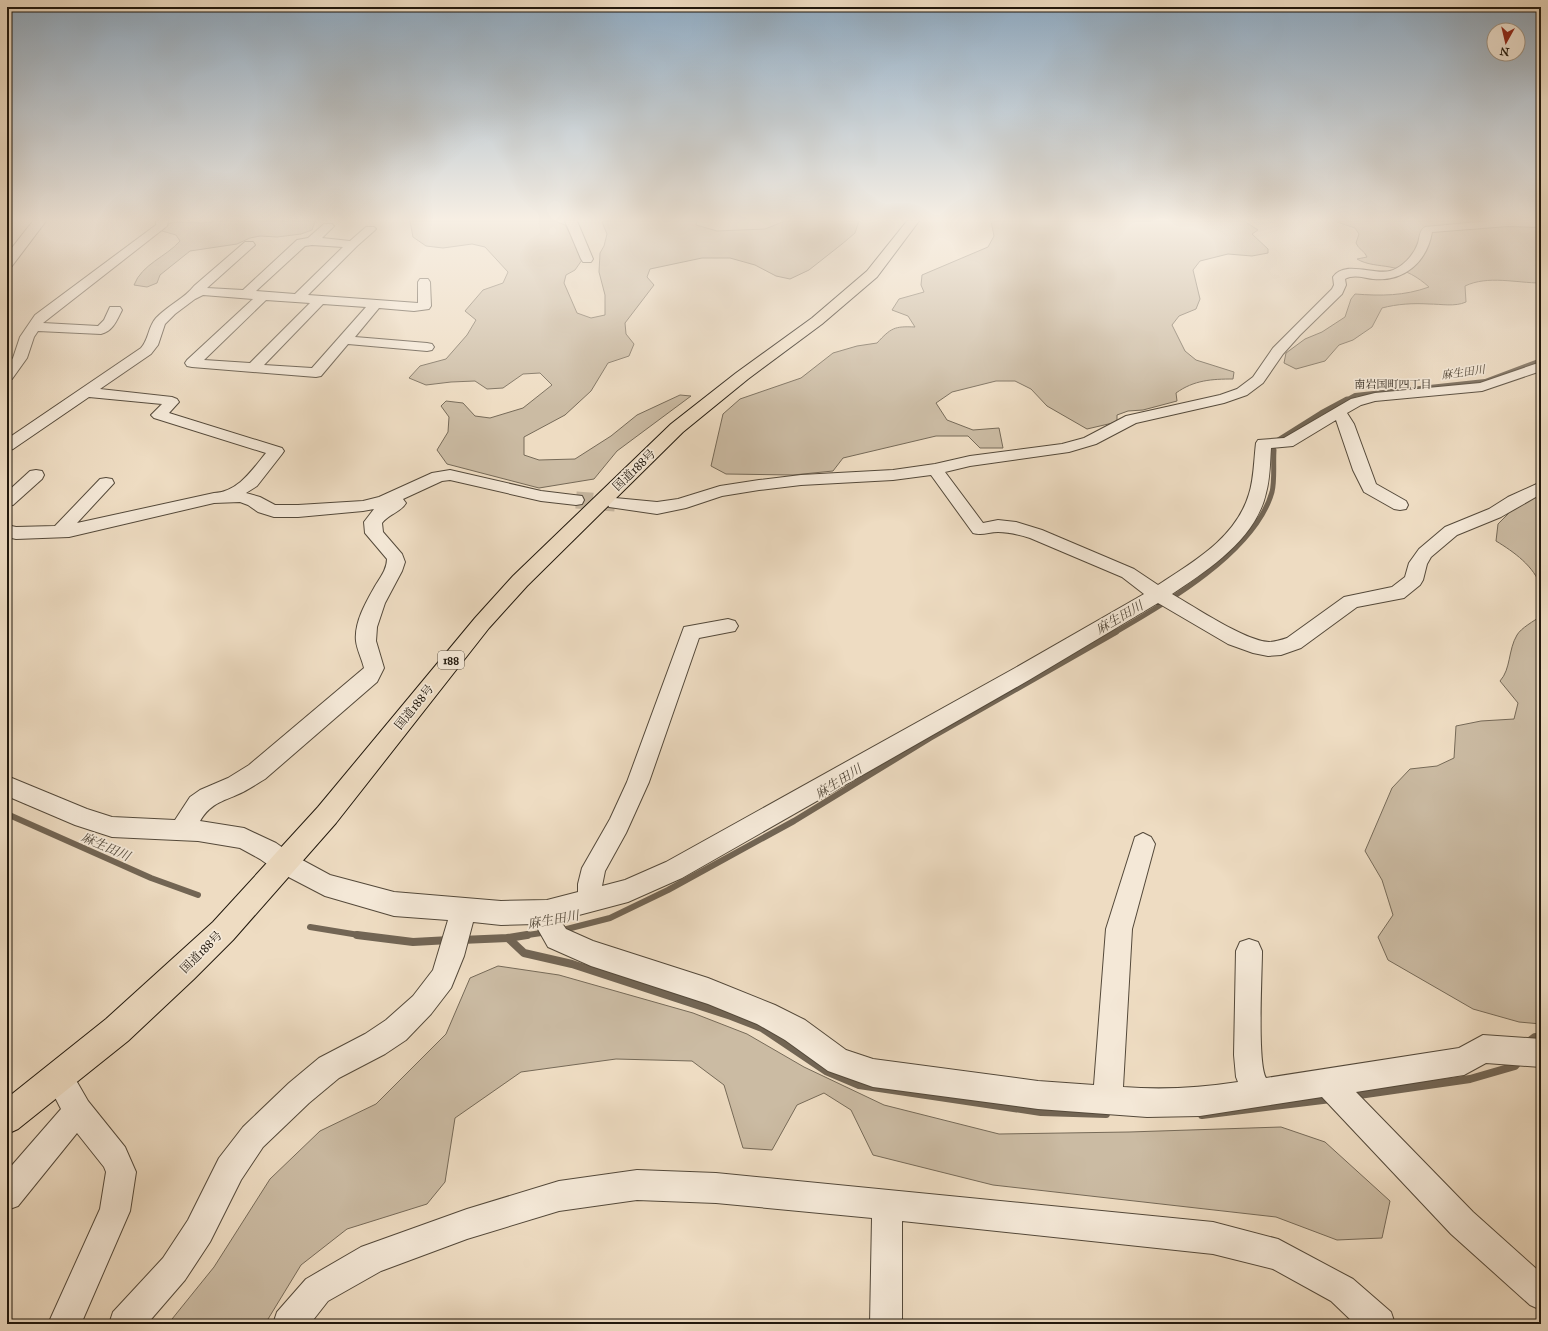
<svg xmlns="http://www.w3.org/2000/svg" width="1548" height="1331" viewBox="0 0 1548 1331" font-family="'IM FELL Great Primer','Noto Serif JP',serif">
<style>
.green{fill:#cbbba3;stroke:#766a58}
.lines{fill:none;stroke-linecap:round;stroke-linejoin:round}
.stream-far3{stroke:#726554;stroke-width:4}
.stream-far2{stroke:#726554;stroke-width:5}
.stream-far1{stroke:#726554;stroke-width:6}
.stream{stroke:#726554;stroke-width:8}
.minor-tunnel{stroke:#c5b59e;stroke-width:17;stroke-dasharray:17 8;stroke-linecap:butt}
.minor-casing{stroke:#54493a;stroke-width:2}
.tertiary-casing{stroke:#54493a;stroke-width:2}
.trunk-casing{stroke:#21180d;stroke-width:2}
.minor{fill:#f4e8d7;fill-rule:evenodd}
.tertiary{fill:#f4e8d7;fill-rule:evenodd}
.trunk{fill:#eedcc2;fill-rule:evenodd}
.labels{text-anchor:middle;stroke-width:3.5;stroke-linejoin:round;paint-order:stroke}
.far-water-label{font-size:11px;font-style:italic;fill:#574c3d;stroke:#f4e8d7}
.far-neighbourhood-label{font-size:11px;fill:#21180d;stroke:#f4e8d7}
.shield{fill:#f4e8d7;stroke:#60564a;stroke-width:1}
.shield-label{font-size:11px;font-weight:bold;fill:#21180d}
.street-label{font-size:12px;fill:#21180d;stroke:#f4e8d7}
.water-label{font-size:13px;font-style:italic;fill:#574c3d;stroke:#f4e8d7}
</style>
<rect width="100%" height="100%" fill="#eedcc2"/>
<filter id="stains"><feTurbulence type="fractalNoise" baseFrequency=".005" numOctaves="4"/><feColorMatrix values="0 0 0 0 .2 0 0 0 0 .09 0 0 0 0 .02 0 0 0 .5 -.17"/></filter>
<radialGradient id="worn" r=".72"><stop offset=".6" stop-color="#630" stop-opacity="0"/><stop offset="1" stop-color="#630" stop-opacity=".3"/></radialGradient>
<g class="green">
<path d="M221 221H315L312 230 301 234 277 237 260 236 250 238 237 244 190 251 160 275 157 283 147 287 134 285C142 264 166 257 180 241L176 235 162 231 170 223 179 222 200 223Z"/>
<path d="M410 221H555L565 225 578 247 582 260 575 270 566 275 564 283 577 313 591 318 605 315V295L599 272 600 253 604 246 607 234 602 222 604 221H697L696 225 717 231 765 229 785 221H859L855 233 842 244 809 270 790 279 776 276 755 265 730 258H702L650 269 647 277 654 285 625 323 626 334 634 344 629 356 608 363 591 391 565 415 524 437V455L539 460 575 459 611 436 637 415 680 395 691 396 617 451 594 479 539 488 447 464 437 450 448 432 449 417 441 406 446 401 463 403 475 416 490 418 523 408 552 385 540 373 523 374 503 388 487 389 475 381 451 382 426 385 409 378 420 366 446 359 467 335 476 320 465 311 483 290 503 283 508 272 485 247 472 244 443 248 426 246 413 237Z"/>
<path d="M991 221H1244L1258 230 1252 234 1268 249V253L1252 256 1228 254 1200 261 1193 270 1200 299 1196 309 1179 316 1172 325 1185 351 1196 360 1234 372 1233 379C1212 379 1194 380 1176 393L1177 401 1143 410 1128 411 1117 415V422L1087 429 1047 406 1031 389 1015 381H996L952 392 936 403 947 420 973 430 999 428 1003 448H980L968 436H936L843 458 833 471 793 475 726 474 711 466 723 414 740 399 801 378 833 353 857 346 877 343C891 328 894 326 915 327L908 316 892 310 899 299 924 292 921 285 922 275 988 247 994 236Z"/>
<path d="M1334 221H1541V283C1516 283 1488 275 1465 286L1466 302C1455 307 1441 304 1429 304 1413 303 1397 304 1382 308L1372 327 1353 340 1339 345 1325 361 1296 369 1284 363 1286 353 1305 339 1322 332 1345 317 1351 299 1355 294C1381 296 1404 296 1429 287 1418 277 1406 270 1390 267 1379 265 1367 265 1357 259L1367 257C1365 251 1358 249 1356 243L1359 234 1355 228Z"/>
<path d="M1541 495V587C1534 566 1514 552 1496 541L1498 524 1518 504Z"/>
<path d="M1541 616V1024L1519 1022 1473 1009 1388 960 1378 937 1393 915 1382 880 1365 851 1392 788 1410 769 1437 766 1454 758 1456 726 1481 721 1514 719 1518 703 1500 681C1511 669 1508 650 1517 635 1521 628 1534 621 1541 616Z"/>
<path d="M498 966 559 975 693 1013 747 1034 804 1067 884 1105 999 1134 1129 1132 1281 1127 1325 1142 1390 1201 1382 1238 1337 1240 1276 1217 993 1185 873 1155 851 1110 824 1093 797 1105 772 1150 743 1148 724 1085 692 1061 616 1059 521 1072 455 1118 445 1182 427 1204 347 1229 301 1265 265 1324H168L214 1267 270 1179 320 1131 376 1104 446 1034 470 978Z"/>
</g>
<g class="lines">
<path class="stream-far3" d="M1346 400 1355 395 1485 381 1541 360"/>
<g class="stream-far2">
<path d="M1278 440 1321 413 1347 399"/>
<path d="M1114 633C1165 604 1255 552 1272 492 1275 480 1273 463 1274 450"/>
</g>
<g class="stream-far1">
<path d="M7 814 151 878 198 895"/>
<path d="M310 927 365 936"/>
<path d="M559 931 610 918 668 890 794 821 930 738 1116 632"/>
<path d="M521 936 548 932"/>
</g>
<g class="stream">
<path d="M357 935 413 942 450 940"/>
<path d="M508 938 524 953 572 964 731 1016 762 1028 826 1071 859 1085 1041 1112 1106 1114"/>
<path d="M461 940 508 938 527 935"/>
<path d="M1527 1043 1535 1037H1541"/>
<path d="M1352 1096 1470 1079 1515 1066 1521 1059"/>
<path d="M1202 1115 1331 1099"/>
</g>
<path class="minor-tunnel" d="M576 500 615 503"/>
<g class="minor-casing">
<g id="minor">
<path d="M156 221H168L167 226 43 323 98 326 104 320 110 307H120L122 310C117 320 113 331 101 334L38 331 34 337 27 358 12 379 7 380V366L13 358 20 337 35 315 156 225Z"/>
<path d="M565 221H577L593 259 591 262H583L581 259Z"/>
<path d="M1490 221H1541V227L1508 226 1432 232C1427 262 1404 282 1373 279 1364 278 1354 274 1345 279L1346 285 1342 294 1300 335 1283 354 1263 383 1247 395 1224 403 1136 423 1096 444 1069 452 970 466 945 472 983 523 998 520 1016 522 1042 530 1134 569 1158 585C1193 562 1236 538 1249 494 1254 479 1254 459 1256 443L1258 440 1284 438 1351 399 1375 393 1480 383 1541 362V371L1482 391 1375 401 1361 405 1347 413 1354 424 1376 484 1406 501 1408 505 1406 509 1400 510 1394 509 1364 492 1353 470 1336 420 1293 446 1271 448C1270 463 1270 479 1266 493 1256 539 1208 570 1172 594 1195 607 1245 641 1269 642 1275 642 1281 640 1287 638L1344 597 1392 587 1405 577 1409 563 1419 549 1445 527 1489 509 1508 497 1541 482V494L1501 517 1457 535 1431 557 1427 564 1423 580 1420 585 1404 598 1357 607 1301 648 1281 655 1268 656 1253 653 1228 644 1158 603 1029 680 682 878 628 902 560 920 566 929 593 941 708 978 775 1005 805 1020 846 1050 873 1059 1038 1081 1094 1085 1106 929 1135 837 1143 833 1151 837 1155 844 1132 929 1123 1087C1162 1090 1199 1088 1238 1082L1236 1077 1234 1055 1236 951 1240 942 1249 939 1258 942 1262 951C1262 974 1257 1063 1266 1078L1459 1048 1483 1035 1541 1039V1067L1486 1063 1464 1075 1356 1092 1473 1212 1541 1273V1310L1530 1305 1451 1234 1322 1097 1200 1116 1147 1117 1038 1109 873 1087 828 1071 785 1040 757 1024 708 1004 591 966 548 947 535 924 501 925 473 922 464 956 451 988 431 1014 406 1040 385 1054 339 1078 309 1103 263 1147 241 1180 210 1242 185 1280 147 1324H109L113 1312 163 1258 188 1220 219 1158 243 1127 289 1083 319 1058 365 1034 386 1020 413 996 433 970 448 920 394 916 325 896 277 871 260 859 240 848 198 841 112 837 75 825 7 796V776L87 809 112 817 175 820 190 797 200 790 228 778 249 765 364 668C362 659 357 650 356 641 354 623 366 602 374 588 379 579 387 570 387 559L365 533 364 522 374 509 363 511 298 517H274L258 512 248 505 240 502 214 503 69 537 16 539 7 537V525L16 527 55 526 100 479 106 478 112 479 114 483 77 523 214 493C238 492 252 470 266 453L154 418 151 415 162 404 89 397 13 449 7 451V439L141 348C149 339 148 327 156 318 167 306 185 298 194 286L245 242H253L255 245 207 288 243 290 297 240 308 238 324 224H332L334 226 322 238 350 241 366 227H374L376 229 374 231 357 246 308 295 418 303V282L420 279H428L430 282 431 306 429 309 414 311 379 308 355 337 427 343 432 344 434 347 432 350 427 351 348 344 321 376 316 377 192 367 187 366 185 363 187 360 253 299 203 295 195 299 175 314 165 324 158 345 151 354 100 389 172 397 177 399 179 402 169 413 282 448 284 451 282 454 257 486 246 493 260 497 275 505H298L363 501 379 497 432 473 450 470 541 491 582 496 584 500 582 504 576 505 541 501 450 480 442 481 403 499 406 503C401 512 389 514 382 523L383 532 402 554 405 562 402 571 385 603 377 627 376 641 384 668 377 682 265 779C258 783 251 788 243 792 225 801 211 802 200 821L244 828 276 843 293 855 330 875 394 892 501 901 547 900 578 892V884L582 868 610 819 627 782 684 627 728 619 735 621 738 626 735 631 699 638 649 782 626 833 605 871 602 886 625 880 666 862 1015 668 1144 594 1122 577 1030 538C1020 535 1009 532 998 532 989 532 982 536 973 533L931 475 893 480 801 485 759 490 722 496 686 508 657 514 609 507 607 503 609 499 615 498 657 502 678 499 720 486 759 480 801 475 893 470 935 464 970 456 1062 444 1084 438 1126 416 1220 395 1237 389 1253 377 1273 348 1332 289 1334 285 1333 277C1345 260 1373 275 1390 271 1402 268 1414 255 1418 243 1420 237 1419 231 1425 227ZM312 245 343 247 295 294 256 291 305 246ZM266 300 310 303 250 363 204 360ZM323 304 366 307 312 368 264 365Z"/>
<path d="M36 470 42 471 44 475 42 479 13 505 7 506V492L30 471Z"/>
<path d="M59 1064 69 1068 88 1101 125 1147 136 1172 130 1211 81 1324H48L100 1209 106 1172 104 1167 77 1133 18 1206 7 1210V1171L61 1109 45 1078 49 1068Z"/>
<path d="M637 1170 716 1173 1213 1222 1278 1239 1353 1279 1391 1312 1395 1324H1355L1331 1301 1273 1269 1213 1254 902 1221V1324H870L872 1218 716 1203 637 1200 559 1211 467 1239 381 1271 328 1301 310 1324H273L277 1312 306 1279 361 1247 467 1209 559 1181Z"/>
</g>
</g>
<g class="tertiary-casing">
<path id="tertiary" d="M33 221H46L12 266 7 267V254Z"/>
</g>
<g class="trunk-casing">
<path id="trunk" d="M907 221H919L877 277 822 324 748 379 683 432 527 586 489 628 336 823 233 940 194 979 128 1041 18 1129 7 1134V1098L106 1019 213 922 318 807 475 618 513 576 671 424 736 373 812 318 867 271Z"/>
</g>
<use href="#minor" class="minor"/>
<use href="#tertiary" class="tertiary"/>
<use href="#trunk" class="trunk"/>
</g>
<linearGradient id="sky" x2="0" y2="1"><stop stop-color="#8ea9c0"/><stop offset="0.54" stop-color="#f7efe4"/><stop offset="1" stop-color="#f7efe4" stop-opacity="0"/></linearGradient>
<rect width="1548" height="407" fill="url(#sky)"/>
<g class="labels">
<g class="far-water-label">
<text transform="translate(1463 372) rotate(-8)" y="4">麻生田川</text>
</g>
<g class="far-neighbourhood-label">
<text x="1393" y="388">南岩国町四丁目</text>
</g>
<rect class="shield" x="438" y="651" width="26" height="18" rx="3"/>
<g class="shield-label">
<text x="451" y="664">188</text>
</g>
<g class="street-label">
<text transform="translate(634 470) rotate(-44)" y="4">国道188号</text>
<text transform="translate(414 707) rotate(-51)" y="4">国道188号</text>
<text transform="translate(201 952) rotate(-45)" y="4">国道188号</text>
</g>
<g class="water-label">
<text transform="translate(1119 617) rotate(-30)" y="5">麻生田川</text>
<text transform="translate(838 781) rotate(-32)" y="5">麻生田川</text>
<text transform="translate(106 846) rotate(24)" y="5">麻生田川</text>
<text transform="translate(553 919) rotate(-10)" y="5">麻生田川</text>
</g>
</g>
<rect width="1548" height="1331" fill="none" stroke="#eedcc2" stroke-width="24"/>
<rect x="8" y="8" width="1532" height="1315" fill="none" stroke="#21180d" stroke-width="2"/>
<rect x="12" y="12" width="1524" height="1307" fill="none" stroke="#21180d"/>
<g transform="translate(1506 42) rotate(188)"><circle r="19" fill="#f4e8d7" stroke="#a09586"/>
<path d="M0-3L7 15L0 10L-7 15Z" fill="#8f2418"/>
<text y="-6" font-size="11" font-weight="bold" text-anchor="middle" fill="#21180d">N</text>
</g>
<rect width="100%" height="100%" filter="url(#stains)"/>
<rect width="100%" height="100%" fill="url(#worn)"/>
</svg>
